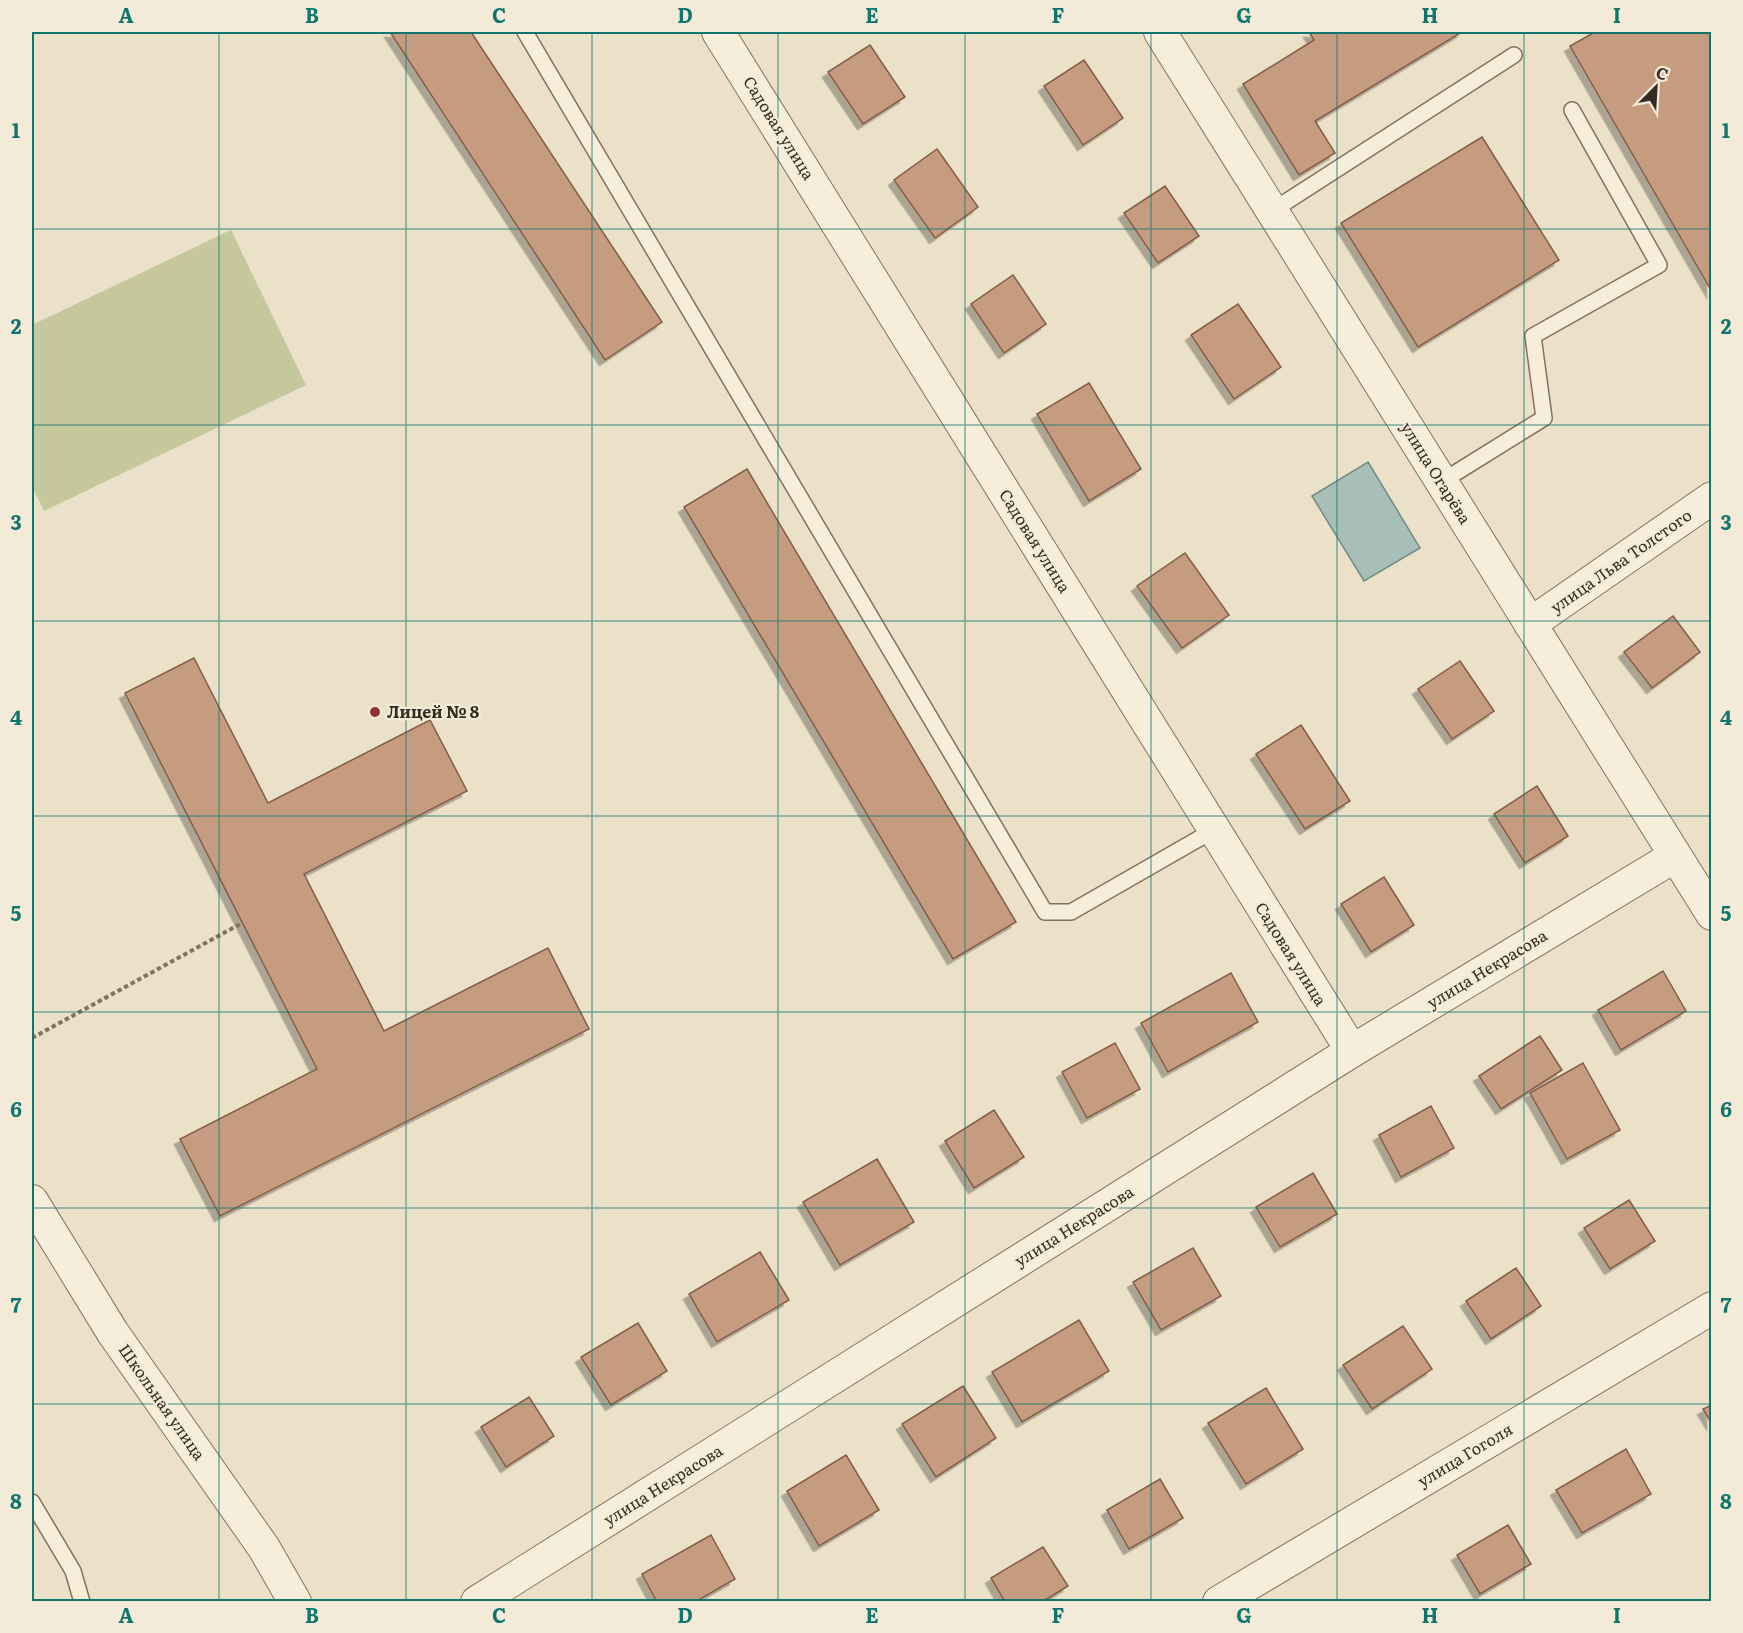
<svg xmlns="http://www.w3.org/2000/svg" width="1743" height="1633" viewBox="0 0 1743 1633" font-family="Literata,serif">
<style>
.green{fill:#c4c89c}
.water{fill:#a8bfb8;stroke:#708d85;stroke-width:1.5}
.building{fill:#c69c81;stroke:#835d46;stroke-width:1.5;filter:url(#shadow)}
.lines{fill:none;stroke-linecap:round;stroke-linejoin:round}
.lane-casing{stroke:#85725e;stroke-width:18}
.street-casing{stroke:#85725e;stroke-width:34}
.path{stroke:#85725e;stroke-width:4;stroke-dasharray:4.5 3;stroke-linecap:butt}
.lane{stroke:#f6eddb;stroke-width:15}
.street{stroke:#f6eddb;stroke-width:32}
.grid{fill:none;stroke:#0f766e;stroke-width:1.5;stroke-opacity:0.55}
.poi-dot{fill:#903336;stroke:#f3ead7;stroke-width:2}
.labels{text-anchor:middle;stroke-width:4.5;stroke-linejoin:round;paint-order:stroke}
.street-label{font-size:16px;fill:#372b21;stroke:#f3ead7}
.poi-label{font-size:16px;font-weight:bold;fill:#372b21;stroke:#f3ead7;text-anchor:start}
.neatline{fill:none;stroke:#0f766e;stroke-width:2}
.grid-label{font-size:20px;text-anchor:middle;font-weight:bold;fill:#0f766e}
</style>
<defs>
<filter id="shadow"><feDropShadow dx="-5.5" dy="5.5" stdDeviation="0" flood-color="#0004"/></filter>
</defs>
<rect width="100%" height="100%" fill="#ebe0c8"/>
<path class="green" d="M231 230 306 385 44 511 32 486V325Z"/>
<path class="water" d="M1368 462 1420 548 1364 581 1312 496Z"/>
<g class="building">
<path d="M390 32H471L662 322 605 360Z"/>
<path d="M1309 32H1462L1315 121 1335 153 1299 175 1243 84 1314 40Z"/>
<path d="M1595 32H1712V292L1570 46Z"/>
<path d="M870 45 905 97 863 124 828 72Z"/>
<path d="M1084 60 1123 118 1083 145 1044 86Z"/>
<path d="M1482 137 1559 260 1418 347 1341 223Z"/>
<path d="M937 149 978 207 935 238 894 180Z"/>
<path d="M1165 186 1199 236 1158 263 1124 213Z"/>
<path d="M1013 275 1046 324 1004 353 971 304Z"/>
<path d="M1238 304 1281 367 1234 399 1191 335Z"/>
<path d="M1089 383 1141 469 1089 501 1037 414Z"/>
<path d="M747 469 1016 922 953 959 684 507Z"/>
<path d="M1185 553 1229 615 1182 648 1137 586Z"/>
<path d="M1673 616 1700 652 1652 688 1624 652Z"/>
<path d="M194 658 268 803 430 720 467 791 304 874 384 1031 548 948 589 1029 220 1216 180 1139 317 1069 125 693Z"/>
<path d="M1460 661 1494 711 1452 739 1418 689Z"/>
<path d="M1301 725 1350 801 1305 829 1256 754Z"/>
<path d="M1537 786 1568 836 1525 863 1494 814Z"/>
<path d="M1384 877 1414 925 1371 952 1341 904Z"/>
<path d="M1663 971 1686 1011 1621 1050 1598 1010Z"/>
<path d="M1231 973 1258 1022 1168 1072 1141 1023Z"/>
<path d="M1540 1036 1562 1070 1501 1109 1479 1076Z"/>
<path d="M1115 1043 1140 1089 1087 1118 1062 1072Z"/>
<path d="M1583 1063 1620 1130 1567 1159 1530 1093Z"/>
<path d="M1431 1106 1454 1148 1401 1177 1379 1135Z"/>
<path d="M994 1110 1024 1157 974 1188 945 1141Z"/>
<path d="M877 1159 914 1222 840 1265 803 1202Z"/>
<path d="M1313 1173 1337 1214 1280 1247 1256 1207Z"/>
<path d="M1629 1200 1655 1241 1610 1269 1584 1228Z"/>
<path d="M1193 1248 1221 1296 1161 1330 1133 1282Z"/>
<path d="M760 1252 789 1300 717 1342 689 1294Z"/>
<path d="M1516 1268 1541 1306 1491 1339 1466 1301Z"/>
<path d="M1079 1320 1109 1371 1022 1422 992 1372Z"/>
<path d="M638 1323 667 1371 611 1405 581 1357Z"/>
<path d="M1403 1326 1432 1369 1372 1409 1343 1365Z"/>
<path d="M963 1386 996 1438 936 1477 902 1424Z"/>
<path d="M1266 1388 1303 1449 1246 1484 1208 1423Z"/>
<path d="M529 1397 554 1436 506 1467 481 1427Z"/>
<path d="M1712 1405V1424L1703 1409Z"/>
<path d="M1626 1449 1651 1494 1582 1533 1556 1490Z"/>
<path d="M846 1455 879 1510 819 1546 787 1491Z"/>
<path d="M1160 1479 1183 1518 1129 1549 1107 1510Z"/>
<path d="M1508 1525 1531 1564 1480 1594 1457 1555Z"/>
<path d="M711 1535 735 1579 695 1602H657L642 1574Z"/>
<path d="M1043 1547 1068 1586 1042 1602H1005L991 1578Z"/>
</g>
<g class="lines">
<g class="lane-casing">
<g id="lane">
<path d="M525 32 1045 912H1071L1214 830"/>
<path d="M1272 211 1514 55"/>
<path d="M1441 482 1544 418 1533 336 1659 265 1572 110"/>
<path d="M32 1502 73 1571 82 1602"/>
</g>
</g>
<g class="street-casing">
<g id="street">
<path d="M718 32 1352 1051"/>
<path d="M1160 32 1712 914"/>
<path d="M1530 624 1712 498"/>
<path d="M32 1201 113 1333 264 1548 295 1602"/>
<path d="M477 1602 1352 1051 1675 856"/>
<path d="M1219 1602 1712 1308"/>
</g>
</g>
<path class="path" d="M32 1038 242 923"/>
<use href="#lane" class="lane"/>
<use href="#street" class="street"/>
</g>
<path class="grid" d="M219 32V1602M406 32V1602M592 32V1602M778 32V1602M965 32V1602M1151 32V1602M1337 32V1602M1524 32V1602M32 229H1712M32 425H1712M32 621H1712M32 816H1712M32 1012H1712M32 1208H1712M32 1404H1712"/>
<circle class="poi-dot" cx="375" cy="712" r="6"/>
<g class="labels">
<g class="street-label">
<text transform="translate(779 128) rotate(58)" y="6">Садовая улица</text>
<text transform="translate(1436 473) rotate(58)" y="6">улица Огарёва</text>
<text transform="translate(1035 541) rotate(58)" y="6">Садовая улица</text>
<text transform="translate(1621 561) rotate(-35)" y="6">улица Льва Толстого</text>
<text transform="translate(1291 954) rotate(58)" y="6">Садовая улица</text>
<text transform="translate(1487 969) rotate(-31)" y="6">улица Некрасова</text>
<text transform="translate(1074 1226) rotate(-32)" y="6">улица Некрасова</text>
<text transform="translate(162 1402) rotate(55)" y="6">Школьная улица</text>
<text transform="translate(1465 1455) rotate(-31)" y="6">улица Гоголя</text>
<text transform="translate(663 1485) rotate(-32)" y="6">улица Некрасова</text>
</g>
<g class="poi-label">
<text x="387" y="718">Лицей № 8</text>
</g>
</g>
<rect width="1743" height="1633" fill="none" stroke="#f3ead7" stroke-width="66"/>
<g transform="translate(1656 87) rotate(24)" stroke="#f3ead7" stroke-width="4.5" paint-order="stroke">
<path d="M0-4.5L10 22L0 15L-10 22Z" fill="#372b21"/>
<text y="-9" font-size="16" font-weight="bold" text-anchor="middle" fill="#372b21">С</text>
</g>
<rect x="33" y="33" width="1677" height="1567" class="neatline"/>
<g class="grid-label">
<text x="126" y="23">A</text>
<text x="312" y="23">B</text>
<text x="499" y="23">C</text>
<text x="685" y="23">D</text>
<text x="872" y="23">E</text>
<text x="1058" y="23">F</text>
<text x="1244" y="23">G</text>
<text x="1430" y="23">H</text>
<text x="1617" y="23">I</text>
<text x="16" y="138">1</text>
<text x="1726" y="138">1</text>
<text x="16" y="334">2</text>
<text x="1726" y="334">2</text>
<text x="16" y="530">3</text>
<text x="1726" y="530">3</text>
<text x="16" y="725">4</text>
<text x="1726" y="725">4</text>
<text x="16" y="921">5</text>
<text x="1726" y="921">5</text>
<text x="16" y="1117">6</text>
<text x="1726" y="1117">6</text>
<text x="16" y="1313">7</text>
<text x="1726" y="1313">7</text>
<text x="16" y="1509">8</text>
<text x="1726" y="1509">8</text>
<text x="126" y="1623">A</text>
<text x="312" y="1623">B</text>
<text x="499" y="1623">C</text>
<text x="685" y="1623">D</text>
<text x="872" y="1623">E</text>
<text x="1058" y="1623">F</text>
<text x="1244" y="1623">G</text>
<text x="1430" y="1623">H</text>
<text x="1617" y="1623">I</text>
</g>
</svg>
